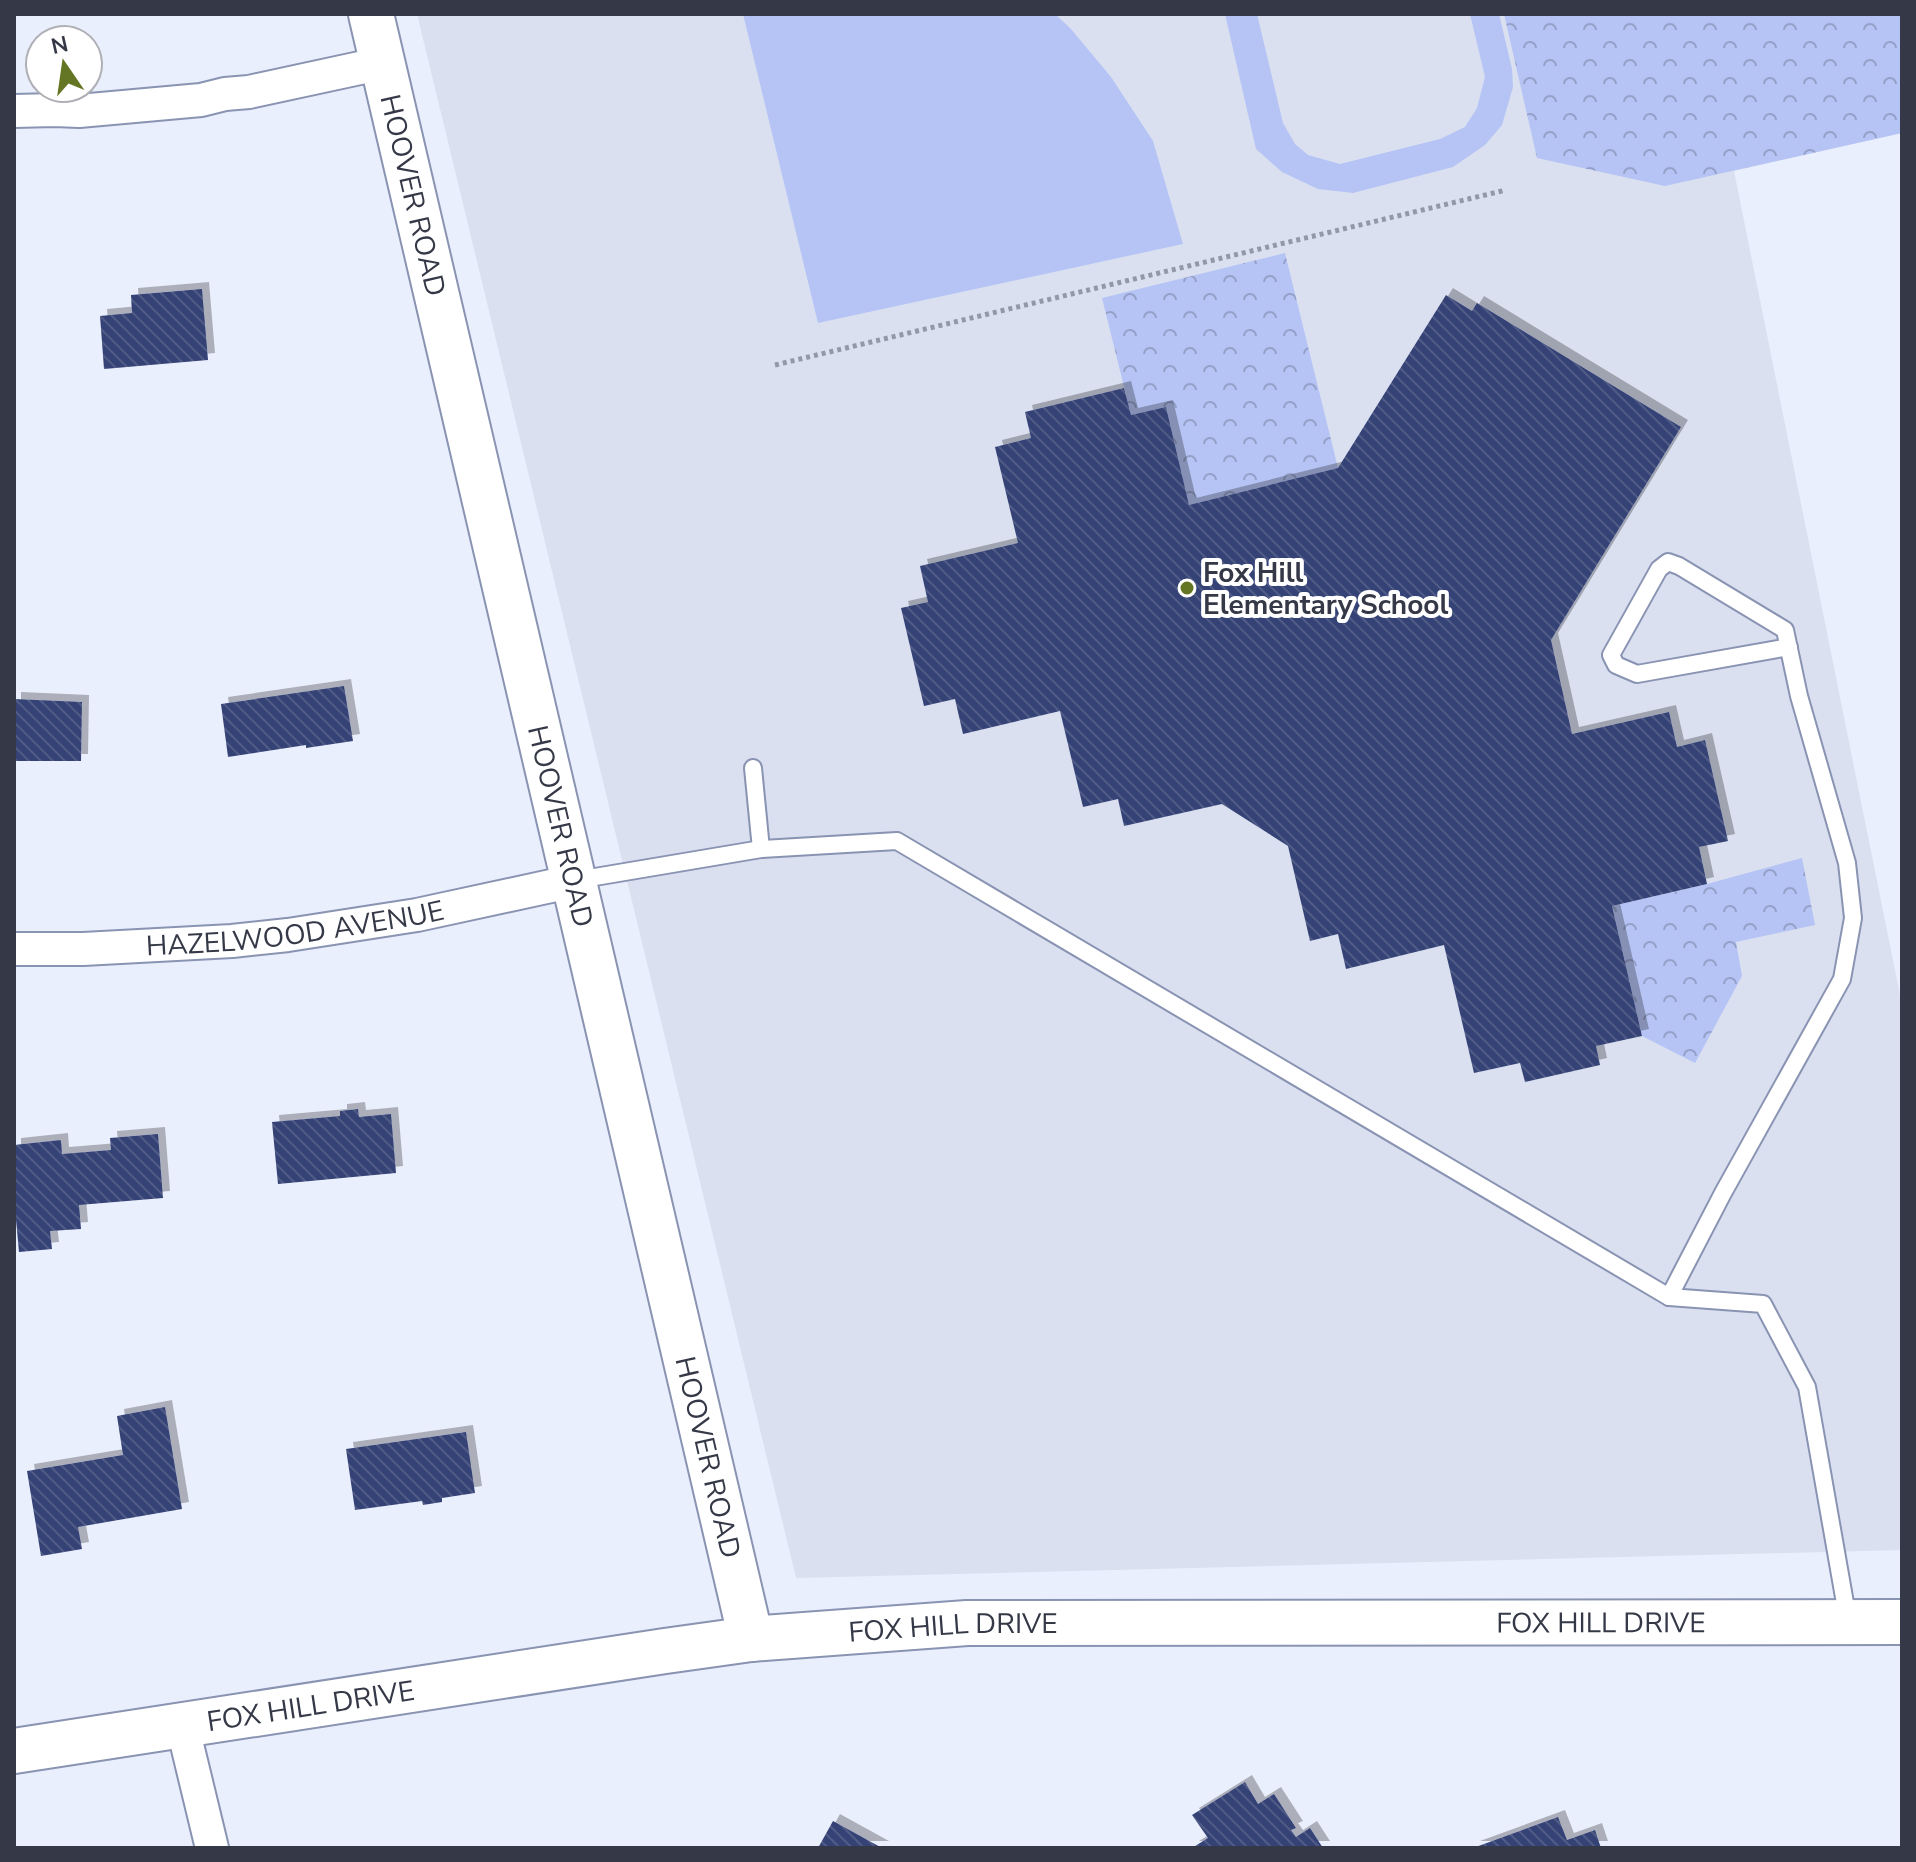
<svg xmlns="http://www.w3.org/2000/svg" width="1916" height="1862" viewBox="0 0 1916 1862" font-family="'Nunito Sans',sans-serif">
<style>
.built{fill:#dae0f0}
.forest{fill:url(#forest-crowns)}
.pitch{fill:#b5c4f5}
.building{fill:url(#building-back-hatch);filter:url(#shadow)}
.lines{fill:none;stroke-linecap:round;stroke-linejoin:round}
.lane-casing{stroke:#8993b2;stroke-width:20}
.street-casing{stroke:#8993b2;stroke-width:36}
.secondary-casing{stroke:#8993b2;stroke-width:48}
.path{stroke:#9398a6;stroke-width:5;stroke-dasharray:4 4;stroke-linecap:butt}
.lane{stroke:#fff;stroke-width:16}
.street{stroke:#fff;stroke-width:32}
.secondary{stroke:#fff;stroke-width:44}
.poi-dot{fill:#647624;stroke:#fff;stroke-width:3}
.labels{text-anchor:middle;stroke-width:8;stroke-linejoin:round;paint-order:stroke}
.street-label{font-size:28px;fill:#353947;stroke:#fff}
.poi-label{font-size:28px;font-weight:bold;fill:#353947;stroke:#fff;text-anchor:start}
</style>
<defs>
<pattern id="forest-crowns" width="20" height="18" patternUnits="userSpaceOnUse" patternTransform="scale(2)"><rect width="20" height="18" fill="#b5c4f5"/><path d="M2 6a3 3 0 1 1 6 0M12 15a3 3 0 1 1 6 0" fill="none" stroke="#94a0c8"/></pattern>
<pattern id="building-back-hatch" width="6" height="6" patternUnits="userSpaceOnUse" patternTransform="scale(2)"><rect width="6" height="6" fill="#354276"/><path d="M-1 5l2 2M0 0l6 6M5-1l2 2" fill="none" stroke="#515c86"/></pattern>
<filter id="shadow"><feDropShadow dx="7" dy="-7" stdDeviation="0" flood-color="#0004"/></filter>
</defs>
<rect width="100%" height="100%" fill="#eaeffd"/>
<path class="built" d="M417 14H1902V133L1734 171 1902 1005V1550L796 1578Z"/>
<g class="forest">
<path d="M1504 14H1902V133L1665 186 1537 158Z"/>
<path d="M1285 253 1338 468 1189 505 1166 407 1131 415 1102 298Z"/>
<path d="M1802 858 1815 925 1736 942 1742 976 1695 1063 1642 1036 1612 906 1707 884Z"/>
</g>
<g class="pitch">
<path d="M743 14H1055L1071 29 1111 77 1153 141 1183 244 818 323Z"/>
<path d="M1225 14H1257L1283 123 1295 144 1308 155 1340 164 1440 139 1465 127 1477 108 1485 77 1470 14H1499L1512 69 1513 87 1502 125 1485 145 1453 167 1353 193 1318 189 1282 172 1256 149Z"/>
</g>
<g class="building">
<path d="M202 289 208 360 104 369 100 316 132 313 131 295Z"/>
<path d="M1446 295 1472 311 1477 303 1681 427 1551 640 1572 734 1669 712 1677 747 1705 740 1728 841 1699 847 1707 884 1612 906 1642 1036 1596 1046 1600 1065 1525 1082 1520 1063 1474 1073 1444 945 1346 969 1338 934 1310 941 1288 846 1222 804 1124 826 1118 799 1083 807 1060 711 963 734 955 699 924 706 901 608 928 602 920 566 1018 543 995 447 1031 438 1025 412 1124 388 1131 415 1166 407 1189 505 1338 468Z"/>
<path d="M344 686 353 741 306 748V745L228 757 221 704Z"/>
<path d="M14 699 82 702 81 761H14Z"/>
<path d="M358 1109 359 1117 391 1114 396 1173 278 1184 272 1122 340 1116V1111Z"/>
<path d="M158 1134 163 1198 79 1205 81 1229 50 1231 52 1249 19 1252 14 1198V1145L61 1140 62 1154 111 1150 110 1138Z"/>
<path d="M165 1407 182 1509 78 1527 82 1549 41 1556 27 1471 123 1455 117 1416Z"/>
<path d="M466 1432 475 1493 442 1498V1502L423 1505 422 1501 355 1510 346 1449Z"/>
<path d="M1245 1782 1258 1804 1274 1794 1296 1828 1291 1830 1296 1837 1310 1828 1323 1848H1192L1208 1838 1192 1815Z"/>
<path d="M1558 1817 1567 1840 1595 1830 1601 1848H1473Z"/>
<path d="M833 1821 882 1848H818Z"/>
</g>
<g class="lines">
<g class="lane-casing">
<g id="lane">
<path d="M753 768 761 849"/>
<path d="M577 880 761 849 897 841 1669 1297 1763 1304 1807 1387 1848 1620"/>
<path d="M1669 1297 1723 1193 1842 979 1853 918 1847 863 1799 696 1785 630 1679 566 1668 562 1659 569 1611 655 1616 665 1637 674 1789 647"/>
</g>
</g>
<g class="street-casing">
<g id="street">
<path d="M14 111 55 110 79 111 201 100 225 94 249 92 383 63"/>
<path id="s1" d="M14 949H83L232 941 288 935 417 915 574 881"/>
<path d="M182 1724 212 1848"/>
</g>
</g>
<g class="secondary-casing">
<g id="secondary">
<path id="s2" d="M371 14 751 1639"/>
<path id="s3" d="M14 1751 665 1651 751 1639 967 1623 1902 1622"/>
</g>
</g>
<path class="path" d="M775 365 1506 190"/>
<use href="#lane" class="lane"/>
<use href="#street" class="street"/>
<use href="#secondary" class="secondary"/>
</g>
<circle class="poi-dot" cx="1187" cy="588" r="8"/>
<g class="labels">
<g class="street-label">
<text dy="10" stroke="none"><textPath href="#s2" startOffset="186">HOOVER ROAD</textPath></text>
<text dy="10" stroke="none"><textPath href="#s2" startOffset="834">HOOVER ROAD</textPath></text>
<text dy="10" stroke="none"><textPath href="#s1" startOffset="282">HAZELWOOD AVENUE</textPath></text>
<text dy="10" stroke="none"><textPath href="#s2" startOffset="1482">HOOVER ROAD</textPath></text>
<text dy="10" stroke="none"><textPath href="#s3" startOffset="1596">FOX HILL DRIVE</textPath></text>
<text dy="10" stroke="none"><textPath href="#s3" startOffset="948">FOX HILL DRIVE</textPath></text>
<text dy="10" stroke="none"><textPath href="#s3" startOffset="300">FOX HILL DRIVE</textPath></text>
</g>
<g class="poi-label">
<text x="1203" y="582">Fox Hill<tspan x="1203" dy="32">Elementary School</tspan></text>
</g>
</g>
<rect width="1916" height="1862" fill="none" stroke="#353947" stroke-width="32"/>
<g transform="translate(64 64) rotate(347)"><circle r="38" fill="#ffffff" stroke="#aeb0b5" stroke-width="2"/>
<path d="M0-6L14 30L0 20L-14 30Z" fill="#647624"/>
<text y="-12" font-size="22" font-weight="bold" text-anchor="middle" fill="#353947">N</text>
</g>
</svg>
